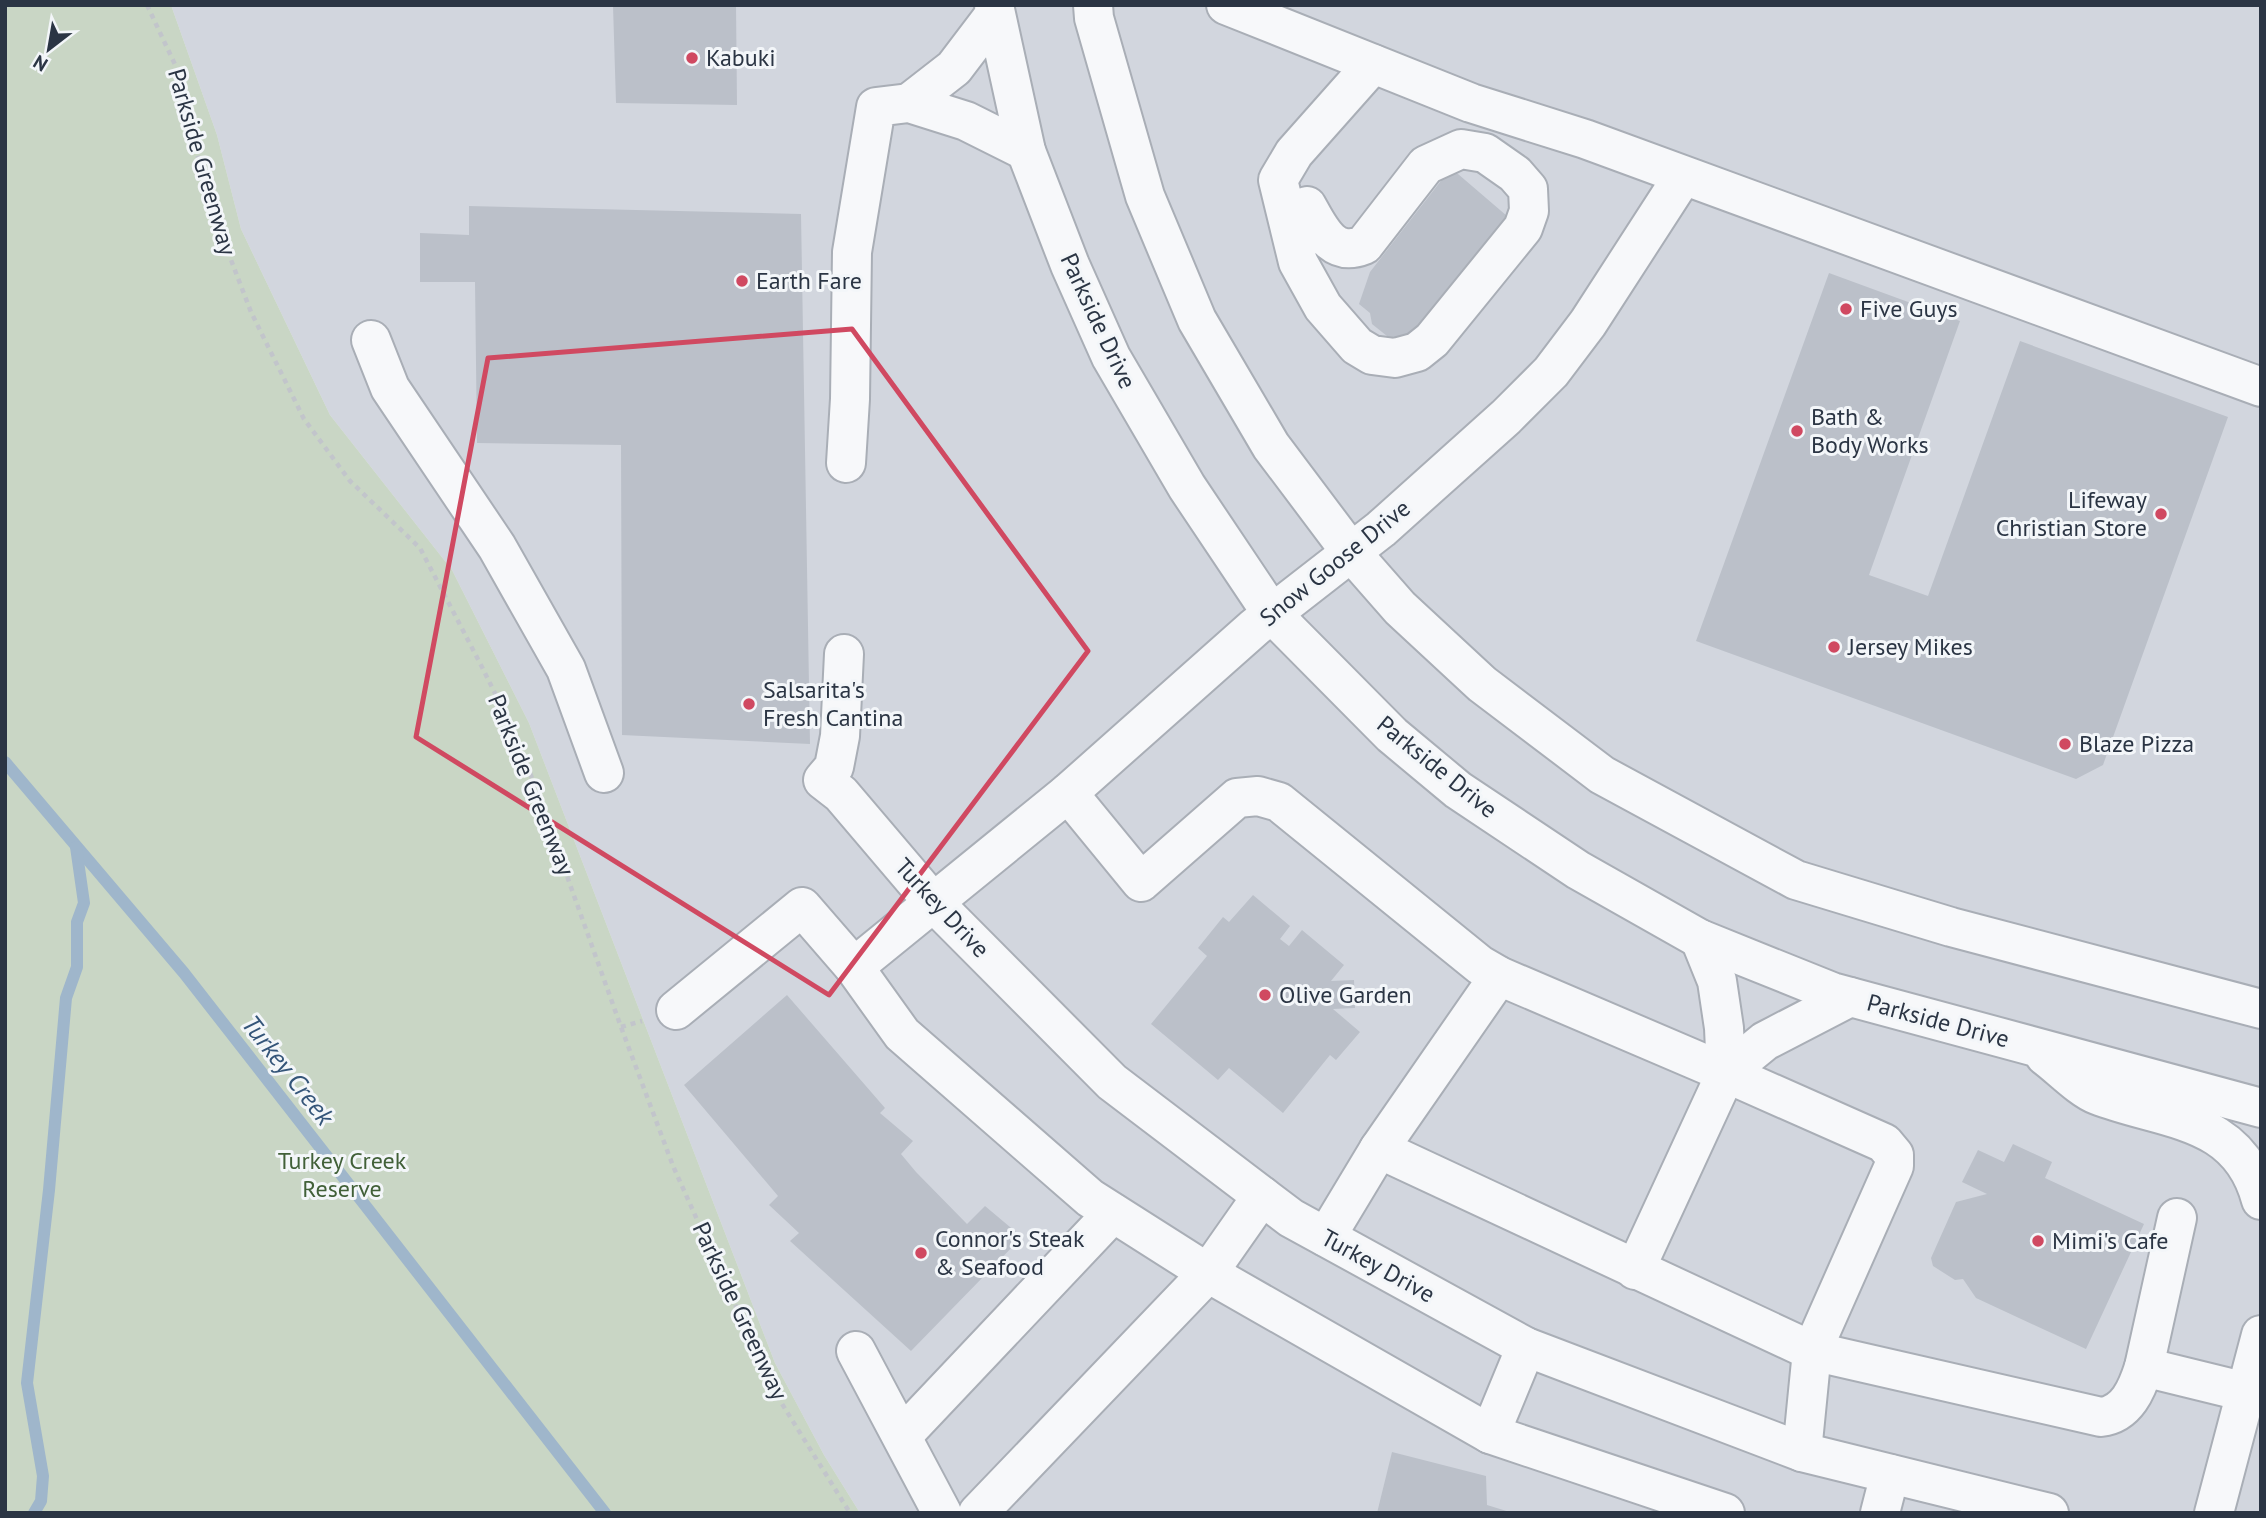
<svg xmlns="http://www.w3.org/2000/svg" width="2266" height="1518" viewBox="0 0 2266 1518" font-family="'PT Sans',sans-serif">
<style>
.built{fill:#d2d6de}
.green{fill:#c9d6c5}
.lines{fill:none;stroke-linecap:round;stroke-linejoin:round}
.stream{stroke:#9fb6cb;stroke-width:12}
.building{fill:#bbc0c9}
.minor-casing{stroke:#a9aeb6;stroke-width:42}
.path{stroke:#c2c5cb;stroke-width:4.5;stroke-dasharray:5 5;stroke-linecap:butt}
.minor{stroke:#f7f8fa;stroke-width:38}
.marked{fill:none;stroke:#d04961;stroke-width:5;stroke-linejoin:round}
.poi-dot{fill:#d04961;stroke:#f3f6f9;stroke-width:2.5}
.labels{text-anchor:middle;stroke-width:6;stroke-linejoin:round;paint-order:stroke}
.poi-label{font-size:24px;fill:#2b3544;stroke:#f3f6f9;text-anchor:start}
.street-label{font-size:24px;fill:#2b3544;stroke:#f3f6f9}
.park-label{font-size:24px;fill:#416038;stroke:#f3f6f9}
.water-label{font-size:26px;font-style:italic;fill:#345579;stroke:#f3f6f9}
</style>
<rect width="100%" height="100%" fill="#e4e7ec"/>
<path class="built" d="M171 5H2261V1513H860L824 1455 775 1363 529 723 452 570 330 415 241 229 217 135Z"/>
<path class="green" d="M5 5H171L217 135 241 229 330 415 452 570 529 723 775 1363 824 1455 860 1513H5Z"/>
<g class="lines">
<g class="stream">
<path d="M5 762 184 973 605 1513"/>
<path d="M34 1513 41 1501 43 1476 27 1383 49 1190 66 998 77 967V922L84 903 76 847"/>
</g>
</g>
<g class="building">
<path d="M613 5H736L737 105 616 103Z"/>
<path d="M1451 168 1514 222 1444 312 1410 335 1392 340 1372 324 1370 313 1359 304 1370 272Z"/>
<path d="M469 206 801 214 810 744 622 735 621 445 477 443 475 282H420V233L469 235Z"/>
<path d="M1829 273 1960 321 1869 575 1928 596 2020 341 2228 417 2103 765 2076 779 1696 641Z"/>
<path d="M1253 895 1290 926 1280 939 1289 946 1302 930 1344 965 1331 981 1354 980 1355 1008 1333 1009 1360 1032 1336 1060 1330 1055 1283 1113 1229 1068 1218 1080 1151 1024 1207 956 1198 948 1223 917 1229 922Z"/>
<path d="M787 995 885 1108 880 1113 913 1141 901 1154 916 1172 967 1224 985 1206 1022 1237 911 1351 790 1241 799 1233 769 1205 778 1196 684 1085Z"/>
<path d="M2013 1144 2052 1162 2045 1178 2144 1224 2086 1349 1976 1298 1963 1279 1955 1280 1933 1266 1931 1258 1956 1202 1987 1194 1962 1182 1978 1150 2004 1162Z"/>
<path d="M1392 1452 1486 1476 1487 1505 1513 1513H1377Z"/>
</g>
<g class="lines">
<g class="minor-casing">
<g id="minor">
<path d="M994 5 1026 151 1070 265 1111 357 1187 487 1272 614 1392 735 1458 790 1578 870 1700 939 1832 992 2261 1108"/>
<path d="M1093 5 1094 18 1145 196 1197 320 1271 446 1350 551 1400 608 1482 684 1602 775 1796 880 1951 927 2261 1009"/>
<path d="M1226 5 1471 103 1585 139 2261 387"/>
<path d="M909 103 954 68 995 14"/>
<path d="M1307 206C1320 229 1332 258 1364 245L1426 165 1461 149 1485 153 1515 174 1528 189 1529 211 1523 228 1432 340 1417 352 1395 358 1372 355 1357 346 1323 307 1298 262 1278 180 1294 153 1373 64"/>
<path d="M371 340 390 388 497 547 566 669 604 773"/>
<path d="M846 463 850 399 852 252 876 107 909 103 966 121 1026 151"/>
<path d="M844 654 840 736 834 767 823 780 841 794 932 901 1112 1082 1291 1218 1526 1347 1802 1452 2049 1513"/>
<path d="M1068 793 1141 882 1237 798 1258 796 1279 802 1480 965 1499 976 1726 1073 1884 1143 1894 1155V1166L1812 1351 1802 1452"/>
<path d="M1700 939 1717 981 1724 1028 1726 1073"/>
<path d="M676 1010 802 907 854 967"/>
<path d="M2045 1056C2060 1067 2081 1089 2097 1095 2164 1121 2239 1116 2261 1200"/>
<path d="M1379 1149 1499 976"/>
<path d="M1262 1196 1208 1273 1090 1198 902 1034 854 967 1068 793 1255 627 1381 529 1506 417 1551 372 1588 323 1683 176"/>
<path d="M1326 1237 1379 1149 1812 1351 2101 1417C2127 1414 2137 1389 2144 1367L2177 1218"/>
<path d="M1635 1270 1726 1073 1765 1041 1850 997"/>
<path d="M856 1351 942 1513"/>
<path d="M2144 1367 2246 1392"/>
<path d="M1490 1434 1526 1347"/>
<path d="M902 1436 1113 1213"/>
<path d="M978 1513 1208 1273 1490 1434 1725 1513"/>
<path d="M1880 1513 1890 1474"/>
<path d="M2214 1513 2261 1335"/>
</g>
</g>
<g class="path">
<path d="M147 5 179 73 196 151 209 191 213 213 251 312 304 419 350 481 420 548 482 667 519 742 621 1027 673 1166 774 1391 850 1513"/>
<path d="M621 1027 642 1021"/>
</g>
<use href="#minor" class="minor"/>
</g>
<path class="marked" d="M852 329 1088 651 829 995 416 737 488 358Z"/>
<g class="poi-dot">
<circle cx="692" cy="58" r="7"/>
<circle cx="742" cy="281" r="7"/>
<circle cx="1846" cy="309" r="7"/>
<circle cx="1797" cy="431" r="7"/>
<circle cx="2161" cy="514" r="7"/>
<circle cx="1834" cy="647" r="7"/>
<circle cx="749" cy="704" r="7"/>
<circle cx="2065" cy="744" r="7"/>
<circle cx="1265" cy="995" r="7"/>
<circle cx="2038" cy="1241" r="7"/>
<circle cx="921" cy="1253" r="7"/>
</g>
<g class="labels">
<g class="poi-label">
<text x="706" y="66">Kabuki</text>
<text x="756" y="289">Earth Fare</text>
<text x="1860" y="317">Five Guys</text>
<text x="1811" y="425">Bath &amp;<tspan x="1811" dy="28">Body Works</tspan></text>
<text x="2147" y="508" text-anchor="end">Lifeway<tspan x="2147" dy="28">Christian Store</tspan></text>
<text x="1848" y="655">Jersey Mikes</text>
<text x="763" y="698">Salsarita's<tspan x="763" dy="28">Fresh Cantina</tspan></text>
<text x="2079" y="752">Blaze Pizza</text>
<text x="1279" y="1003">Olive Garden</text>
<text x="935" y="1247">Connor's Steak<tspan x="935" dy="28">&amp; Seafood</tspan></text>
<text x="2052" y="1249">Mimi's Cafe</text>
</g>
<g class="street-label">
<text transform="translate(202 162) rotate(74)" y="8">Parkside Greenway</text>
<text transform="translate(1098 321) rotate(65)" y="8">Parkside Drive</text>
<text transform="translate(1335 563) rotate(-39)" y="8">Snow Goose Drive</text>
<text transform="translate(1437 767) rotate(39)" y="8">Parkside Drive</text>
<text transform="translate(531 785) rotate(68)" y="8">Parkside Greenway</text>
<text transform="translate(942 908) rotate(47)" y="8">Turkey Drive</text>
<text transform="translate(1938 1021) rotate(15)" y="8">Parkside Drive</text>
<text transform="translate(1378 1266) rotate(29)" y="8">Turkey Drive</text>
<text transform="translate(740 1311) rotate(65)" y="8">Parkside Greenway</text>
</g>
<g class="park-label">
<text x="342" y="1169">Turkey Creek<tspan x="342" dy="28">Reserve</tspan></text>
</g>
<g class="water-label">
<text transform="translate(288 1070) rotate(52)" y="9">Turkey Creek</text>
</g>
</g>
<rect width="2266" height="1518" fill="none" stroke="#2b3544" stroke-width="14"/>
<g transform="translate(49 49) rotate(211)" stroke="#f3f6f9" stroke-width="5" paint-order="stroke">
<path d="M0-5L12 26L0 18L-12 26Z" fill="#2b3544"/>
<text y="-10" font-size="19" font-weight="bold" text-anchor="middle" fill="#2b3544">N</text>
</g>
</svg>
